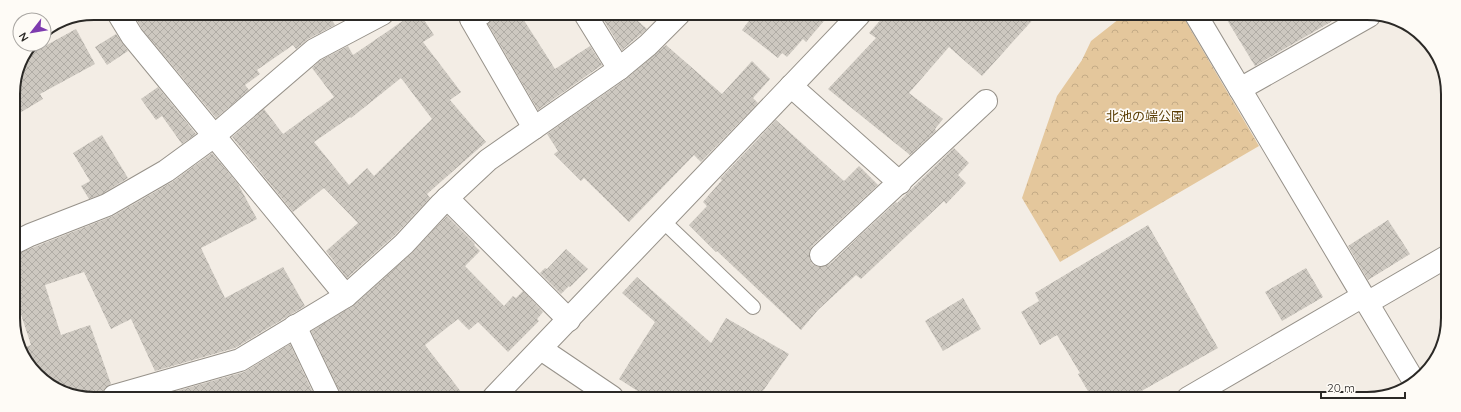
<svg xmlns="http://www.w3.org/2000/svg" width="1461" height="412" viewBox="0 0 1461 412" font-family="Quicksand,'Noto Sans JP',sans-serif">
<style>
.park{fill:url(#park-crowns)}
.building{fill:url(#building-cross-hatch);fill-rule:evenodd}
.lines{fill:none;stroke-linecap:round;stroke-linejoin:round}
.lane-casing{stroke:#97928a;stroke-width:16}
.street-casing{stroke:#97928a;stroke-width:24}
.secondary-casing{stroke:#97928a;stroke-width:24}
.lane{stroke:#fff;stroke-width:14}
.street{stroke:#fff;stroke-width:22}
.secondary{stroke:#fff;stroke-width:22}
.labels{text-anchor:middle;stroke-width:3.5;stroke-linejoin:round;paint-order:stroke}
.park-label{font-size:13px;fill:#5a3d04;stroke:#fefbf6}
.rim{fill:none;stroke:#2b2926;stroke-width:2}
</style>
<defs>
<pattern id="park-crowns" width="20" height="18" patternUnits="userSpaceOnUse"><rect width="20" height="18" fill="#e4c79c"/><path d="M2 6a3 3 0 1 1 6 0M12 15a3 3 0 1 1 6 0" fill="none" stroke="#c4ab86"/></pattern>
<pattern id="building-cross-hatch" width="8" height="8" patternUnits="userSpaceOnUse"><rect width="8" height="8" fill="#cdc8c0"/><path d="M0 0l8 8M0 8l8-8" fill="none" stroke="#b0aca5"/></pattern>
</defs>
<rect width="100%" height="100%" fill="#f3ede5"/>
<path class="park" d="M1124 15H1182L1259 146 1060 262 1022 198 1057 96 1082 60 1091 41Z"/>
<g class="building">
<path d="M133 13H328L335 25 308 39 296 49 293 45 257 70 260 74 245 85 249 90 216 118 142 29Z"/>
<path d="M413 14H420L434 35 423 42 461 92 450 100 486 142 427 194 430 198 395 235 347 278 326 251 358 223 324 188 293 212 232 137 264 109 283 134 334 97 312 68 321 60 348 46 353 55ZM401 78 432 119 374 176 367 168 349 185 314 142 350 117 351 118Z"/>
<path d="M500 14H520L555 69 590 46 602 65 538 110 488 24 492 19Z"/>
<path d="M600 14H630L647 29 622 50Z"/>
<path d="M754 14H801L829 15 806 42 803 39 787 57 782 53 778 58 742 30Z"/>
<path d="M885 15H1037L982 76 949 47 909 93 943 119 935 129 936 131 910 155 828 89 876 38 869 33Z"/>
<path d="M1224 15 1291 16H1341L1255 66Z"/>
<path d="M76 29 95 64 40 94 43 99 13 117V89L21 59Z"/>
<path d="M116 34 128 51 107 65 95 47Z"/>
<path d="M666 45 722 94 752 61 770 79 753 98 758 103 701 162 694 155 629 222 584 178 581 181 554 154 558 151 547 134 626 79Z"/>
<path d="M158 87 196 134 182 144 162 116 156 120 141 99Z"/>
<path d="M776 120 844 181 859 166 878 185 812 246 809 252V258L812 264 818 267H824L830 264 896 202 897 203 954 148 969 163 958 175 966 183 946 204 944 201 861 279 856 275 818 310 801 330 717 251 716 252 689 225 707 206 703 202 722 180 720 179Z"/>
<path d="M102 135 128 178 102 194 89 199 81 186 90 181 73 153Z"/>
<path d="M212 153 238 184 257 219 201 248 225 298 283 267 305 306 235 348 155 371 131 319 111 329 84 272 45 285 61 335 90 325 111 384 105 388 102 393V396H74L37 375 22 348 31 345 14 293V255L113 216 172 182Z"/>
<path d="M447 216 475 244 474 245 480 251 465 266 504 306 513 296 516 298 523 291 543 312 537 319 539 321 508 352 478 322 469 330 458 319 425 345 465 397H341L340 392 311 331 354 305 412 253Z"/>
<path d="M1388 220 1410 254 1368 280 1348 246Z"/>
<path d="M1148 225 1218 348 1129 398H1092L1078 374 1080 373 1057 335 1040 345 1021 312 1039 301 1035 293Z"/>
<path d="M566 249 588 269 570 287 569 286 561 294 540 273 545 268 547 269Z"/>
<path d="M1306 268 1323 297 1282 321 1265 292Z"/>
<path d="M637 277 711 343 726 318 789 354 758 398 647 397 619 379 655 322 622 293Z"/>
<path d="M963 298 981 329 943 351 925 321Z"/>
<path d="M290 344 315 397 167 396 166 394 244 372Z"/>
</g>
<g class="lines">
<g class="lane-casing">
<path id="lane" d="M663 221 753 307"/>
</g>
<g class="street-casing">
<g id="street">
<path d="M118 13 132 36 346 296"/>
<path d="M481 14 471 19 534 128"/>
<path d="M585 14 619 69"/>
<path d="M1196 15 1363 296"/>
<path d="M791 86 900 183"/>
<path d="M1240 89 1369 16"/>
<path d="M447 198 569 320"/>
<path d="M14 243 30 235 107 205 166 171 214 136 314 50 382 14"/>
<path d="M821 255 986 101"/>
<path d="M1367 303 1446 257"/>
<path d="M295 326 329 397"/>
<path d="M541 349 612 397"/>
<path d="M114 396 240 360 346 296 404 244 441 204 488 160 619 69 648 45 679 14"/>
<path d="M494 397 859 15"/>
</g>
</g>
<g class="secondary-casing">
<path id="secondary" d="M1188 398 1363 296 1415 383"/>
</g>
<use href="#lane" class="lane"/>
<use href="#street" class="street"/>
<use href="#secondary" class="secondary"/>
</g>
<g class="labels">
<g class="park-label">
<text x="1145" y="121">北池の端公園</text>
</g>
</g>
<path d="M0 0H1461V412H0ZM94 20H1367A74 74 0 0 1 1441 94V318A74 74 0 0 1 1367 392H94A74 74 0 0 1 20 318V94A74 74 0 0 1 94 20Z" fill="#fefbf6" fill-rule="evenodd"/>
<path class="rim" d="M94 20H1367A74 74 0 0 1 1441 94V318A74 74 0 0 1 1367 392H94A74 74 0 0 1 20 318V94A74 74 0 0 1 94 20Z"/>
<g transform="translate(32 32) rotate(239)"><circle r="19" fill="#fefbf6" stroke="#aaa7a3"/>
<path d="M0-3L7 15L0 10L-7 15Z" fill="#7e3baf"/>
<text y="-6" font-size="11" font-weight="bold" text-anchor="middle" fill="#2b2926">N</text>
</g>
<path d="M1321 392v6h84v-6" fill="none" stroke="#2b2926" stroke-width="2"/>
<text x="1327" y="392" font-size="12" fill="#2b2926" stroke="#fefbf6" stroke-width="3" paint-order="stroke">20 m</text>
</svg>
